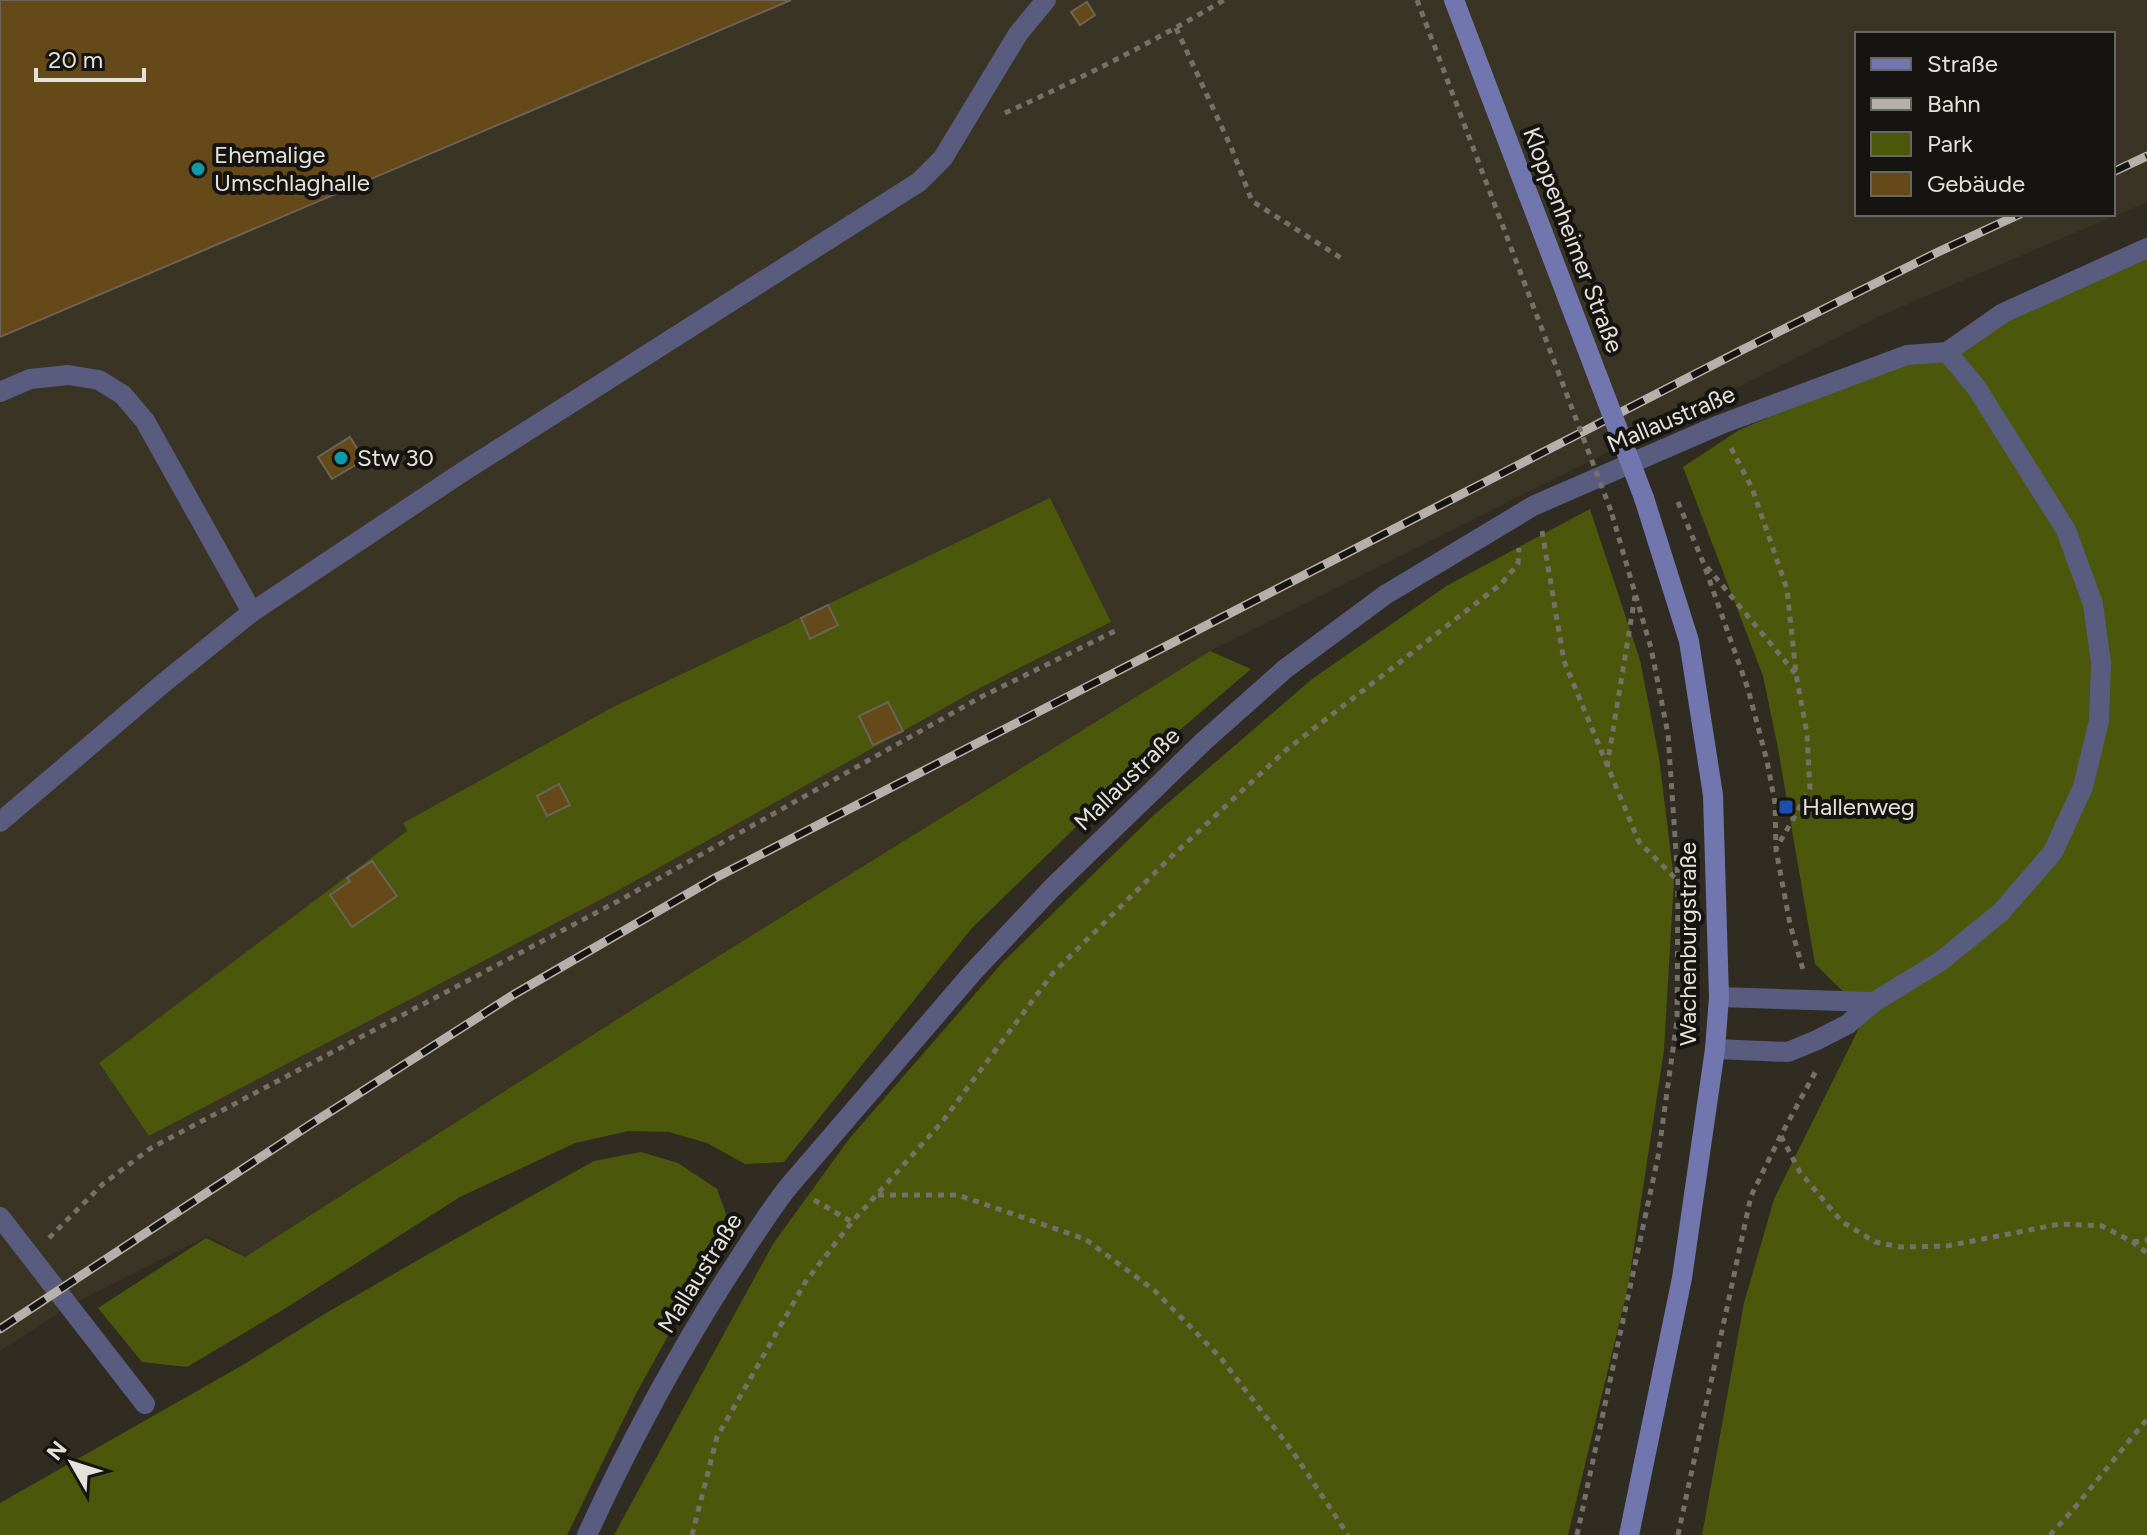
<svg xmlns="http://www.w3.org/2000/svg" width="2147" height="1535" viewBox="0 0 2147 1535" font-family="Figtree,sans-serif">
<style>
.built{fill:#3a3425;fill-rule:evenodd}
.green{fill:#4b580b}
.building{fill:#664918;stroke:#6b645a;stroke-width:2}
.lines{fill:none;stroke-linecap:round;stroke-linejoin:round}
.path{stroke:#757169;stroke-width:5;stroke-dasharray:6 6;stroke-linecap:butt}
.service{stroke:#595c7f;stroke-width:20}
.minor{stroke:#595c7f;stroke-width:20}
.tertiary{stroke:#595c7f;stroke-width:20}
.secondary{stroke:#7276ae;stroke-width:20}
.rail-casing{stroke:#b5b1aa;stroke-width:9}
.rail{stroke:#161410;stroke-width:6;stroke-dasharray:18;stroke-linecap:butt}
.path-bridge{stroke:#757169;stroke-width:5;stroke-dasharray:6 6;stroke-linecap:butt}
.secondary-bridge{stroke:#7276ae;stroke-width:20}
.culture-dot{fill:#0f9aa8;stroke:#161410;stroke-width:3}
.transit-dot{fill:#1a4fb4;stroke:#161410;stroke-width:3}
.labels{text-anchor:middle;stroke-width:8;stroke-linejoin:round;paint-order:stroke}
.poi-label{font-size:24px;fill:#e4e1db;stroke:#161410;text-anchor:start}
.street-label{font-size:24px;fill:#e4e1db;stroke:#161410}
</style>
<rect width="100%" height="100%" fill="#302c22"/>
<path class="built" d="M0 0H2147V202L1882 315 1210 651 638 1006 245 1257 208 1236 69 1306 0 1351ZM1857 34H2113V214H1857ZM1050 499 1111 623 978 689 150 1136 99 1064 407 831 403 823 613 707Z"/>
<g class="green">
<path d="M2147 257V1535H1702L1744 1303 1774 1199 1866 1014 1815 964 1778 748 1763 676 1683 467 1739 430Z"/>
<path d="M1050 498 1111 622 978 689 617 891 149 1136 99 1063 407 831 403 823 613 707Z"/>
<path d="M1590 509 1640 660 1659 757 1674 880 1664 1050 1628 1287 1568 1535H614L773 1244 849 1139 1002 963 1154 815 1312 679 1448 585Z"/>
<path d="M1210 651 1251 669 1146 759 972 928 784 1162 745 1164 707 1143 669 1132 629 1131 575 1143 460 1197 286 1308 187 1367 142 1362 98 1308 206 1238 245 1257 638 1006Z"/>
<path d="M641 1152 678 1163 717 1189 727 1217 725 1238 705 1281 673 1327 638 1390 567 1535H0V1503L241 1366 326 1313 425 1256 594 1161Z"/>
</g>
<g class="building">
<path d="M0 0H791L0 337Z"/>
<path d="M1087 2 1095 15 1080 25 1071 12Z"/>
<path d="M350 437 364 460 332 479 318 457Z"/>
<path d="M828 605 838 625 810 639 801 618Z"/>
<path d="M888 702 903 731 873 745 859 716Z"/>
<path d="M559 784 570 805 547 816 537 796Z"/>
<path d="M372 861 397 896 352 927 330 895 350 881 347 878Z"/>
</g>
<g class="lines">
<g class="path">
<path d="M1176 28 1231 147 1252 201 1341 258"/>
<path d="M1005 113C1080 79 1153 42 1224 0"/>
<path d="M1731 448 1752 488 1787 589 1796 674 1807 734 1810 789 1776 849"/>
<path d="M1678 502 1703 562 1748 689 1767 761 1775 803 1776 850 1790 924 1804 973"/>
<path d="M1542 531 1564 661 1639 842 1678 881"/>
<path d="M1707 567 1795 673"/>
<path d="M1607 767 1635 596"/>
<path d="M1781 1136 1800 1172 1841 1221 1875 1242 1900 1247 1947 1246 2060 1224 2102 1226 2133 1242 2147 1253"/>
<path d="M878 1195H958L1085 1239 1154 1290 1220 1357 1293 1452 1348 1535"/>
<path d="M814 1200 852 1222"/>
<path d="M49 1238 103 1184 151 1148 622 899 981 697 1115 631"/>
<path d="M2133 1242 2147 1240"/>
<path d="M692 1535 717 1437 806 1281 852 1222 942 1122 1053 973 1172 856 1286 750 1501 584 1518 564 1519 548"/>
<path d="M1577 1535 1658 1157 1677 1020 1678 881 1668 734 1651 648 1611 511"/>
<path d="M1678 1535 1751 1196 1781 1135 1816 1071"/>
<path d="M2050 1535 2072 1511 2147 1419"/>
</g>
<g class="service">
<path d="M0 392 30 379 68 375 99 380 123 395 145 421 252 612"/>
<path d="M0 822 166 681 252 612 464 471 919 182 943 158 1018 34 1046 0"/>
<path d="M0 1217 145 1404"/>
</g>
<path class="minor" d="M1947 352 2003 313 2147 248"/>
<g class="tertiary">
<path d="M1719 997 1874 1002"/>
<path d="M587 1535C628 1446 674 1360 727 1277 747 1247 766 1215 789 1186L973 972 1051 889 1204 741 1285 669 1385 595 1533 506 1719 425 1907 355 1947 352 1976 387 2066 530 2093 604 2101 663 2099 721 2083 787 2053 852 2001 912 1941 961 1874 1002 1848 1024 1817 1040 1788 1052 1715 1049"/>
</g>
<path class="secondary" d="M1629 1535 1682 1278 1715 1049 1719 997 1713 795 1689 641 1644 498"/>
<g class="rail-casing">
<g id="rail">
<path d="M2113 172 2147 156"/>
<path d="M0 1329 311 1124 513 995 715 878 1740 351 1938 252 2020 214"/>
</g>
</g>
<use href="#rail" class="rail"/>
<path class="path-bridge" d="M1417 0 1611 511"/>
<path class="secondary-bridge" d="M1454 0 1644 498"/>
</g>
<g class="culture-dot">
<circle cx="198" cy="169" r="8"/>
<circle cx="341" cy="458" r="8"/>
</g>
<rect class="transit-dot" x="1778" y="799" width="16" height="16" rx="4"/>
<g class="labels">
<g class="poi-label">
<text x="214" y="163">Ehemalige<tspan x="214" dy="28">Umschlaghalle</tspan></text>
<text x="357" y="466">Stw 30</text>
<text x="1802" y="815">Hallenweg</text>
</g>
<g class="street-label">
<text transform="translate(1573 240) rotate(69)" y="8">Kloppenheimer Straße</text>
<text transform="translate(1671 419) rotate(-23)" y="8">Mallaustraße</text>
<text transform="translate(1127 779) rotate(-44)" y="8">Mallaustraße</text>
<text transform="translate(1688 944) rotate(-90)" y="8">Wachenburgstraße</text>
<text transform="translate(700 1273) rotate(-58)" y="8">Mallaustraße</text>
</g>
</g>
<rect x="1855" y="32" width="260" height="184" fill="#161410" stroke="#686661" stroke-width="2"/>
<rect x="1871" y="58" width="40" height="12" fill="#7276ae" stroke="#686661" stroke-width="2"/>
<text x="1927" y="72" font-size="24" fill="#e4e1db">Straße</text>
<rect x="1871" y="98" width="40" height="12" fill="#b5b1aa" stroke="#686661" stroke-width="2"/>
<text x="1927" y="112" font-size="24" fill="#e4e1db">Bahn</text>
<rect x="1871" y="132" width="40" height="24" fill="#4b580b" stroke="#686661" stroke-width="2"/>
<text x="1927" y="152" font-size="24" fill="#e4e1db">Park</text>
<rect x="1871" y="172" width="40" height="24" fill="#664918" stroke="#686661" stroke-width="2"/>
<text x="1927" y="192" font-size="24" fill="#e4e1db">Gebäude</text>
<g transform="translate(72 1463) rotate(309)" stroke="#161410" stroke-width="6" paint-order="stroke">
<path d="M0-6L14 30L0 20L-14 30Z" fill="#e4e1db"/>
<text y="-12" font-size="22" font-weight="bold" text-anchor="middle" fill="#e4e1db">N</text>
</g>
<path d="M36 68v12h108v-12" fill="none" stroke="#e4e1db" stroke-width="4"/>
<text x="48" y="68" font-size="24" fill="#e4e1db" stroke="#161410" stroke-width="6" paint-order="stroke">20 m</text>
</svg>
